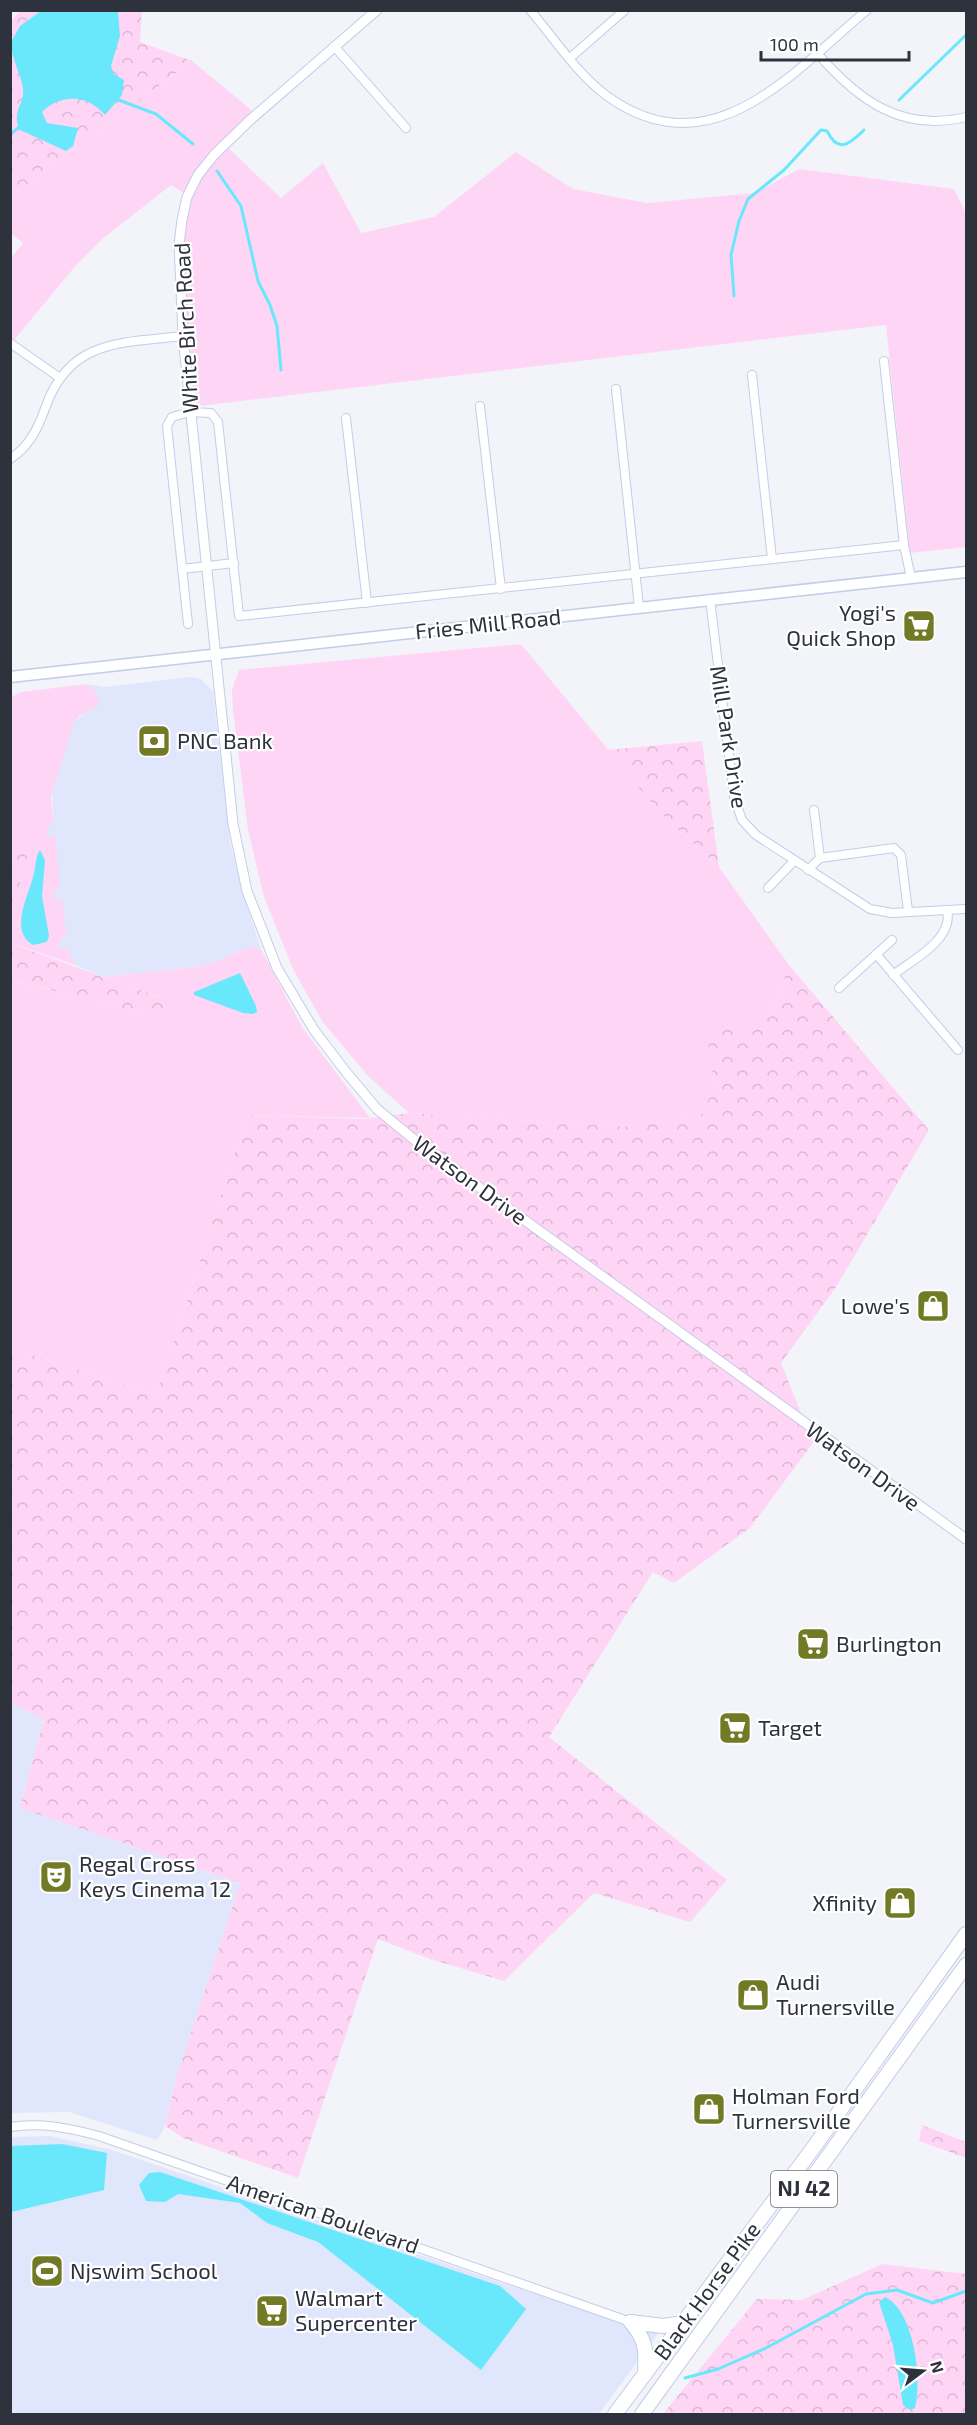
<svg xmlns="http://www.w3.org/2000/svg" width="977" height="2425" viewBox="0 0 977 2425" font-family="'Exo 2',sans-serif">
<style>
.built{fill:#e0e7fd}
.grass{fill:#ffd5f6}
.forest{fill:url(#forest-crowns)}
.water{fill:#69e8fb}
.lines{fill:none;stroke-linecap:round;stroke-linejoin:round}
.stream{stroke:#69e8fb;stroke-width:3}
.minor-casing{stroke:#c3cce8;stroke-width:10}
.tertiary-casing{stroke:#c3cce8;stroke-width:11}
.secondary-casing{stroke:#c3cce8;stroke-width:13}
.trunk-casing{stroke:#c3cce8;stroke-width:16}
.minor{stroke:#fff;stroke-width:8}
.tertiary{stroke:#fff;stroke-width:9}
.secondary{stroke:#fff;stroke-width:10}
.trunk{stroke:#fff;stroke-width:14}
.labels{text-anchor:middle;stroke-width:4.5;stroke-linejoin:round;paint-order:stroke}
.shield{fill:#fff;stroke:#6d7077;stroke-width:1.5}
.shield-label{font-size:21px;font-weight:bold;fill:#2e323d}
.street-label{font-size:22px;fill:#2e323d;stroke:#fff}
.poi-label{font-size:22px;fill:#2e323d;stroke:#fff;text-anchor:start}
</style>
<defs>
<pattern id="forest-crowns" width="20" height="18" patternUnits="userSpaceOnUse" patternTransform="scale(1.5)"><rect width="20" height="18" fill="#ffd5f6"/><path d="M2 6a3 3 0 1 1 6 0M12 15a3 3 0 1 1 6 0" fill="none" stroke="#dbb7d4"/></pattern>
</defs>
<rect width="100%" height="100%" fill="#f2f4fa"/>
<g class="built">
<path d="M191 677 201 679 213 692 230 843 244 897 261 949 251 947 204 966 104 977 75 965 67 947 64 950 57 945 59 902 51 895 54 835 51 838 44 833 53 821 52 790 74 722 86 712 93 688 86 684 104 687Z"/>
<path d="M11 1703 44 1719 20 1808 240 1883 176 2079 165 2126 157 2140 69 2112 11 2113Z"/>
<path d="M49 2136 109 2149 526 2291 659 2332 599 2414H11L10 2137Z"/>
</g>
<g class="grass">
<path d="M192 61 255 113 223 143 281 198 323 163 361 233 434 217 516 152 573 189 647 203 755 193 799 169 954 189 966 213V547L910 553 886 325 190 407 176 256 187 195 171 185 101 240 77 264 14 340 11 337V258L23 243 11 233V197Z"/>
<path d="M521 644 662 815 719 867 789 965 772 1012 708 1037 715 1086 701 1115 632 1127 409 1113 368 1076 322 1021 293 969 264 897 248 830 233 710 232 689 239 670Z"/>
<path d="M86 684C95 689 100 695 98 706L79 716 74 723 51 796 53 821 45 833 51 838 55 834 60 885 52 895 59 902 62 898 66 934 57 945 64 950 67 946 75 965 11 943V915L32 841 19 839 11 858V697L21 692Z"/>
<path d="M251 947 261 949 302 1027 370 1118 247 1115 156 1396 11 1348 10 980 147 1014 163 998 104 977 204 966Z"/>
</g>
<g class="forest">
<path d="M20 11H142L140 42 192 61 11 197 10 22Z"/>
<path d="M702 741 719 867 662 815 607 750Z"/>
<path d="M28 836 32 841 11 915V940V858L19 839Z"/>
<path d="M10 943 162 998 167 1005 161 1010 147 1014 11 980Z"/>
<path d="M789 965 929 1130 836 1287 781 1363 813 1443 750 1528 674 1583 653 1572 549 1737 727 1880 690 1922 594 1893 504 1981 430 1959 378 1939 298 2178 183 2138 165 2126 176 2079 240 1883 20 1808 44 1719 11 1703V1348L156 1396 247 1115 365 1119 409 1113 632 1127 701 1115 715 1086 707 1037 772 1012Z"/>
<path d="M922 2125 966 2142V2158L919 2141Z"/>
<path d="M882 2264 966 2274V2414H663L757 2299 802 2300Z"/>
</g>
<g class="water">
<path d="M41 11H118L120 36 111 66 114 74 124 80 122 95 105 115C88 95 62 93 42 112L47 123 78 128 73 146 66 151 20 130C11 112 25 103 23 89 21 73 11 59 11 42L20 26Z"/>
<path d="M40 850 45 860 42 896 49 936 47 942 33 945C9 931 28 897 33 877 36 868 35 857 40 850Z"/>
<path d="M240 973 256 1006 257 1012 253 1014 243 1013 194 995V992Z"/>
<path d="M62 2144 107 2153 104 2190 11 2212V2146Z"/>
<path d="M160 2172 500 2286 526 2309 481 2370 318 2242 267 2223 240 2203 178 2194 165 2202 146 2201 139 2185 149 2173Z"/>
<path d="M885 2297C914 2310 923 2381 915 2408L910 2410 903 2405 893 2345 879 2302Z"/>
</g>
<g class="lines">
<g class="stream">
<path d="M116 99 156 114 193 144"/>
<path d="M899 100 966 35"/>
<path d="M10 135 21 125"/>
<path d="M217 171 241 206 258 281 270 305 277 326 281 370"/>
<path d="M734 296 731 255 739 221 748 199 784 170 821 130 827 131C839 155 850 143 864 130"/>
<path d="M685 2378 718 2369 766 2348 866 2294 897 2290 933 2303 966 2291"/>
</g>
<g class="minor-casing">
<g id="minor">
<path d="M530 10C554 38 577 74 607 96 711 171 792 73 867 10"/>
<path d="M334 46 406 128"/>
<path d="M817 53C857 99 901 133 966 117"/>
<path d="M570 58 625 10"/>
<path d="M10 343 60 378"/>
<path d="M884 361 904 545 911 578"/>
<path d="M752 375 772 559"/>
<path d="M616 389 639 607"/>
<path d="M480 406 501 589"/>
<path d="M346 418 367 603"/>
<path d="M10 459C30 446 38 428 46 406 70 339 122 343 183 336"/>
<path d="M182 569 234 563"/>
<path d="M710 599 734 797 742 820 756 835 870 909 892 913 966 909"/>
<path d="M188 624 167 426 172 417 190 412 211 413 218 422 239 616 904 545"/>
<path d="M814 810 820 858"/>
<path d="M808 870 820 858 894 848 901 855 908 911"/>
<path d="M768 888 794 861"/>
<path d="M876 954 958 1050"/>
<path d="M893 975C914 959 954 939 947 910"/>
<path d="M839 988 892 940"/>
<path d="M10 2127C41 2122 69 2128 99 2136L631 2322"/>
</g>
</g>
<g class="tertiary-casing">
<path id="tertiary" d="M377 10 249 121 214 155 198 175 187 197 182 220 179 244 183 336 233 824 247 891 277 968 314 1030 346 1072 377 1109 422 1146 966 1539"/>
</g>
<g class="secondary-casing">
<path id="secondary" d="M10 677 966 572"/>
</g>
<g class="trunk-casing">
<g id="trunk">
<path d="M631 2322C647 2342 646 2350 645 2374"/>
<path d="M631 2322 663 2326 684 2323"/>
<path d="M615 2414 811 2151 966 1934"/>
<path d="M642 2414 966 1965"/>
</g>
</g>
<use href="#minor" class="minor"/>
<use href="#tertiary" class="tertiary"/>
<use href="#secondary" class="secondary"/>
<use href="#trunk" class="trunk"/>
</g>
<defs>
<g id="supermarket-square" transform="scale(1.725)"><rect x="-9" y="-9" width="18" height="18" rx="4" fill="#717a25" stroke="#fff"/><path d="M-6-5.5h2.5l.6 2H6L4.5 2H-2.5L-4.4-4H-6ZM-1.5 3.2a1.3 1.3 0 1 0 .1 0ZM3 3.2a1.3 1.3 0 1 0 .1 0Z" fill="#fff"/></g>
<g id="bank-square" transform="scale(1.725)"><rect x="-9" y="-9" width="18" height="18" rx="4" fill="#717a25" stroke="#fff"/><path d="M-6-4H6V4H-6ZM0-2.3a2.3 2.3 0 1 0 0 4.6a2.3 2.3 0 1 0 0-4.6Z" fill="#fff"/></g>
<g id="shop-square" transform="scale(1.725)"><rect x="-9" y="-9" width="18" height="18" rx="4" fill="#717a25" stroke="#fff"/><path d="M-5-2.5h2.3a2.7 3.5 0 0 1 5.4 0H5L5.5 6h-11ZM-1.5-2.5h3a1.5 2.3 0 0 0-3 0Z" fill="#fff"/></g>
<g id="theatre-square" transform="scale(1.725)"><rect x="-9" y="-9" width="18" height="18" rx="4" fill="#717a25" stroke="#fff"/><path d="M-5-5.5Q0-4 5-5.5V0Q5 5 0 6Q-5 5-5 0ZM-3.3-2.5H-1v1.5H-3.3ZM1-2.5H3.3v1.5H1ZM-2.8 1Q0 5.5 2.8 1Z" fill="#fff"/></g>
<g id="stadium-square" transform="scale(1.725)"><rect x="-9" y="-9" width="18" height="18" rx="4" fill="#717a25" stroke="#fff"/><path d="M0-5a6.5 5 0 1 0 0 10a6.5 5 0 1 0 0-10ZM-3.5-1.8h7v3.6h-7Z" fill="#fff"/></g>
</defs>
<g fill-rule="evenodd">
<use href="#supermarket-square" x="919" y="626"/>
<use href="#bank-square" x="154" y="741"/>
<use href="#shop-square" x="933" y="1306"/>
<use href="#supermarket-square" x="813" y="1644"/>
<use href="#supermarket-square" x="735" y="1728"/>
<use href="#theatre-square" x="56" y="1877"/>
<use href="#shop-square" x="900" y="1903"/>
<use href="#shop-square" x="753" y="1995"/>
<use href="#shop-square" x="709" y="2109"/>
<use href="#stadium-square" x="47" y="2271"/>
<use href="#supermarket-square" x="272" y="2311"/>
</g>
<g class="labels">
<rect class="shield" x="771" y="2171" width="66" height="36" rx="4.5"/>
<g class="shield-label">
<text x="804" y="2196">NJ 42</text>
</g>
<g class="street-label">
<text transform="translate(186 328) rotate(-93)" y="8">White Birch Road</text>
<text transform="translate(488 624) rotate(-6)" y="8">Fries Mill Road</text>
<text transform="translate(729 737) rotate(81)" y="8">Mill Park Drive</text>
<text transform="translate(470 1180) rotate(36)" y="8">Watson Drive</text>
<text transform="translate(863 1466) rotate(36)" y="8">Watson Drive</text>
<text transform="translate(323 2214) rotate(19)" y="8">American Boulevard</text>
<text transform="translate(707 2291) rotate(-54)" y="8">Black Horse Pike</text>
</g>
<g class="poi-label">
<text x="896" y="621" text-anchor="end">Yogi's<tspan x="896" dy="25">Quick Shop</tspan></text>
<text x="177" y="749">PNC Bank</text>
<text x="910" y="1314" text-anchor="end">Lowe's</text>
<text x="836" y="1652">Burlington</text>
<text x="758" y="1736">Target</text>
<text x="79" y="1872">Regal Cross<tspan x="79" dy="25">Keys Cinema 12</tspan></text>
<text x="877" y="1911" text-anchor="end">Xfinity</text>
<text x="776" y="1990">Audi<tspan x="776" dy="25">Turnersville</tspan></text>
<text x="732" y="2104">Holman Ford<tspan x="732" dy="25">Turnersville</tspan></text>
<text x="70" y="2279">Njswim School</text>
<text x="295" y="2306">Walmart<tspan x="295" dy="25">Supercenter</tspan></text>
</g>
</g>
<rect width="977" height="2425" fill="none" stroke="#2e323d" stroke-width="24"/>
<g transform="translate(923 2371) rotate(74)" stroke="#ffffff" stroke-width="4.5" paint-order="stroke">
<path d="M0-4.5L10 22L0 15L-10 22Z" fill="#2e323d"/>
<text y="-9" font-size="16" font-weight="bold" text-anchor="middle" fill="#2e323d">N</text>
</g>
<path d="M761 51v9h148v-9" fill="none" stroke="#2e323d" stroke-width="3"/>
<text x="770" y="51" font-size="18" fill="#2e323d" stroke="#ffffff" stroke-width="4.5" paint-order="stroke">100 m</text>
</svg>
